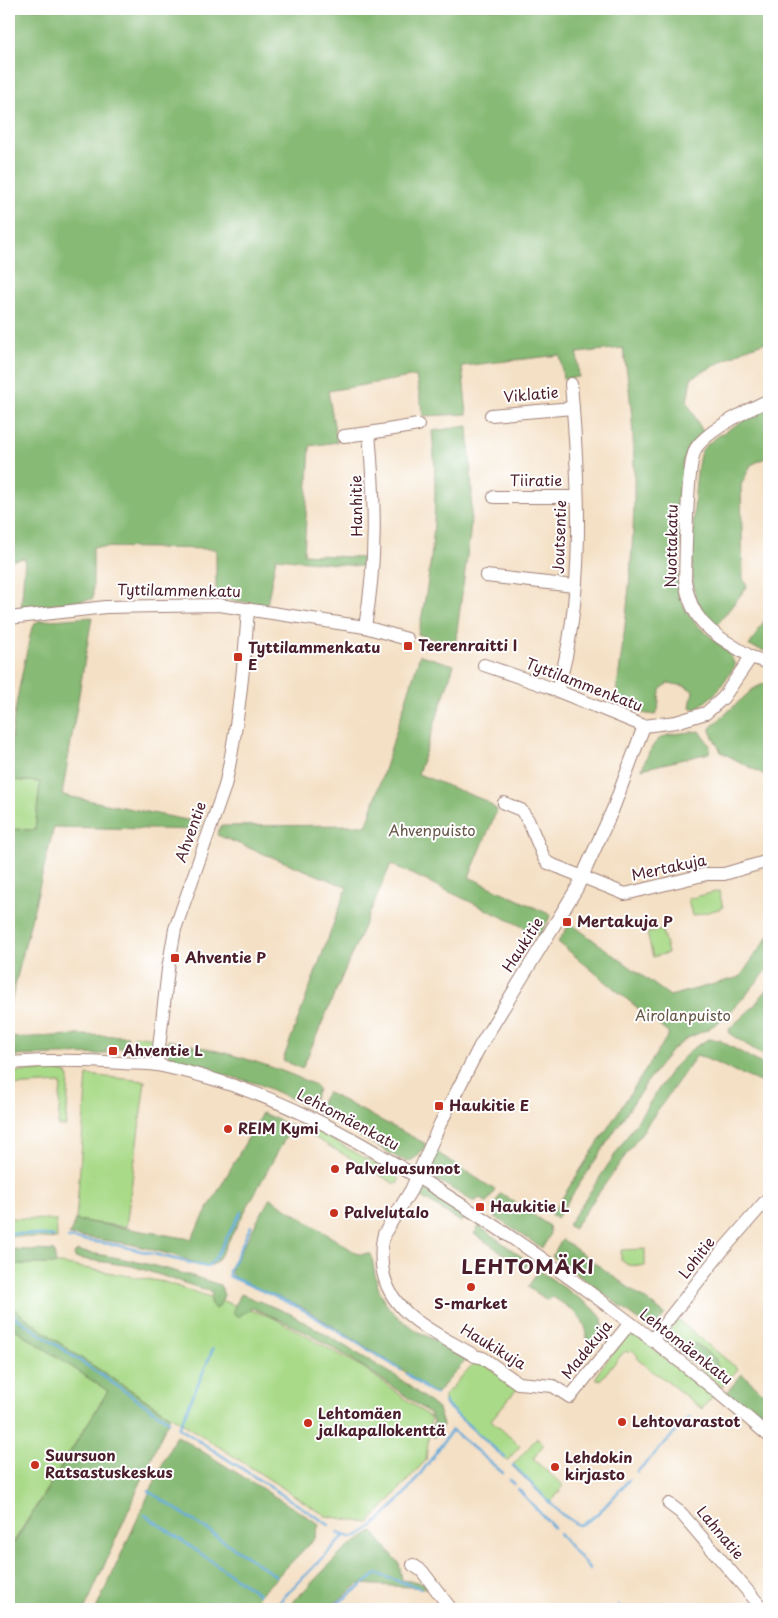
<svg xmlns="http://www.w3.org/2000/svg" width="778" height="1618" viewBox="0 0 778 1618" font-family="'Playpen Sans',sans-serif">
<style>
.green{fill:#a9da88;stroke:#7a7c5a}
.forest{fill:#86ba74;stroke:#686c50}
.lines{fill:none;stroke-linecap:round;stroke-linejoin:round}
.stream{stroke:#63aada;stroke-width:2.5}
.minor-casing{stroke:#9f8078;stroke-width:14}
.minor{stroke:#fff;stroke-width:12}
.poi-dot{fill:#c8321e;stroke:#fff;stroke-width:2}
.labels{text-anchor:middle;stroke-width:4;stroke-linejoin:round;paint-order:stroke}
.street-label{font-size:15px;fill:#4a1f2b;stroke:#fff}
.poi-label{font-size:15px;font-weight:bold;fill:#4a1f2b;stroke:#fff;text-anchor:start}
.park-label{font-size:15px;fill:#665747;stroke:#fff}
.district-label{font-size:20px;font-weight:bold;letter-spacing:1px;fill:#4a1f2b;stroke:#fff}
</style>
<rect width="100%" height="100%" fill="#fff"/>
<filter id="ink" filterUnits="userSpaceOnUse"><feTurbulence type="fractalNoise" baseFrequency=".02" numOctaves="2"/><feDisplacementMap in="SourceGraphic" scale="10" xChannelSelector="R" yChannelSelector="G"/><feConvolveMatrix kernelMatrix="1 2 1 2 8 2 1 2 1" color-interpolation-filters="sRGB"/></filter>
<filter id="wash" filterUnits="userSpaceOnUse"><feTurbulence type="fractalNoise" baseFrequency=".0096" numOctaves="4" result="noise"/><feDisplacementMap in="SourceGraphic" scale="20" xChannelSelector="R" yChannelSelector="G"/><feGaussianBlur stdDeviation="1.12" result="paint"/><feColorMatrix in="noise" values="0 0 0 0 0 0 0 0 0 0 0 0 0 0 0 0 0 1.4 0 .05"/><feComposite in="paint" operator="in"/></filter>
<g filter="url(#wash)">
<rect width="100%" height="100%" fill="#f4e0c5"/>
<g class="green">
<path d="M9 780 40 782 35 830 9 829Z"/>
<path d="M719 891 723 908 692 916 688 899Z"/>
<path d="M662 930 668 953 653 957 647 933Z"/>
<path d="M134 1035 155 1038 150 1052 146 1055 130 1054Z"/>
<path d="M56 1070 66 1073 69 1078 66 1126H58L61 1083 9 1086V1072Z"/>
<path d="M87 1075 145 1081 126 1227 76 1220Z"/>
<path d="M308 1126 395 1175 399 1179 398 1183 395 1184 305 1132Z"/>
<path d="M9 1218 56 1220 57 1239 9 1236Z"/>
<path d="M645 1249V1266L628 1265 621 1260V1250Z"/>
<path d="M16 1264H61L164 1282 272 1317 364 1368 431 1418 426 1460 369 1523 326 1516 72 1352 9 1305V1280Z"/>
<path d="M678 1320 738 1369 722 1387 668 1343 669 1331Z"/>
<path d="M9 1325 108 1391 13 1543 9 1540Z"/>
<path d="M630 1336 639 1338 713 1396 702 1409 659 1375 654 1373 637 1358 638 1356 632 1350 629 1353 625 1351 600 1380 596 1378 599 1371 625 1338Z"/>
<path d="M482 1362 517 1389 491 1420 520 1446 507 1461 444 1404V1396L473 1364Z"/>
<path d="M537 1438 544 1444 533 1459 564 1486 550 1503 512 1466Z"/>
</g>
<g class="forest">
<path d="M9 9H581L588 14 599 9H769V341L746 349 691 378 687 402 703 432 690 445 683 462 678 594 688 614 698 626 730 653 735 666 716 693 696 709 690 707 693 691 685 686 668 683 660 690 658 710 655 715 641 713 615 701C632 585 644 464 623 348L577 353 579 377 563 379 560 355 462 366 467 414 423 416 416 376 328 391 337 442 310 446 304 554 363 558 367 567 276 558 267 605 216 598V549L93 547V599L21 609 25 558 9 561Z"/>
<path d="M769 407V456L751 465 741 485 743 578 747 587 717 625C707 616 696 605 694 591 690 574 694 462 702 450 712 436 753 416 769 407Z"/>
<path d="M468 426 472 491 470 534 455 646 418 634C433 567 439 500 432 431Z"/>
<path d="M769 613V644L765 651 749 646Z"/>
<path d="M92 617 62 795 202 823 199 830 54 827 9 1010V829L35 830 40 782 9 780C9 728 21 678 32 627L38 621Z"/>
<path d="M420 655 454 665 418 774 486 801 497 810 469 877 551 915 540 935 391 864 302 1069 283 1060 347 887 217 835 220 826 367 825Z"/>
<path d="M765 683 769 685V777L721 752 710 731V728L753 689Z"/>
<path d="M700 731 710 746 709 753 642 769C657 730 662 736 700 731Z"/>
<path d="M570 923 670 996 740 977 769 935V967L764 974 726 1017 708 1029 688 1038 672 1050 647 1082 557 1218 551 1215 669 1034 558 942Z"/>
<path d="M769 987V1059L730 1034 729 1029 753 1007Z"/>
<path d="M78 1035 128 1036 125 1048H107L106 1054 9 1056V1038Z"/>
<path d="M708 1039 719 1040 769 1068V1086L697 1055 573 1229 568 1225 672 1069 692 1049Z"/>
<path d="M168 1040C218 1050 269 1063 315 1085L318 1090 310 1107 259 1084 180 1064C167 1058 166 1053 168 1040Z"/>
<path d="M327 1092 426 1144 419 1155 410 1161 400 1159 316 1111Z"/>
<path d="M262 1113 292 1126 218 1260 212 1265 203 1266 173 1255 130 1244 69 1235 76 1220 191 1239Z"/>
<path d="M435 1151 495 1190 487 1203 480 1198 474 1202 432 1177 429 1168Z"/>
<path d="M423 1188 468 1217 461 1222 418 1195Z"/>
<path d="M501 1193 548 1225C553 1234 547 1240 542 1248L495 1217 496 1212 492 1209Z"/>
<path d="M270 1198 358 1254H371C374 1266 375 1280 380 1292 392 1325 437 1340 465 1356L466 1360 438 1392 432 1393 404 1371 302 1307 237 1280 231 1274 232 1266Z"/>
<path d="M479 1226 529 1262 525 1268 474 1234Z"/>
<path d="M562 1239 665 1314 656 1326H647L552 1256Z"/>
<path d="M9 1249 54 1251 56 1264H16L9 1280Z"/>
<path d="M77 1251C126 1258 173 1269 220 1285L224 1295 219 1307 215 1309 210 1303 212 1292 132 1266 75 1258 74 1254Z"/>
<path d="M539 1270 594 1309 602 1318 604 1337 598 1346 587 1339C588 1318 568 1307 553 1297L547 1300 528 1287Z"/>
<path d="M241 1294 291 1314 399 1378 438 1409 443 1425 434 1438 430 1432 434 1422 429 1413C373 1372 317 1333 252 1308L238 1317 232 1312Z"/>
<path d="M9 1305 72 1352 170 1416 85 1609H9V1540L14 1543 108 1391 9 1325Z"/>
<path d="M695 1343 715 1358 718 1367 715 1368 709 1363 704 1364 690 1354 689 1349Z"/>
<path d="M742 1374 769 1398V1429L727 1392Z"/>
<path d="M176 1435 319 1524 315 1538 246 1609H96Z"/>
<path d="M373 1532 399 1563 402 1580 424 1583 427 1588 359 1584 327 1609H286L345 1549Z"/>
</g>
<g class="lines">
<g class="stream">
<path d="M251 1226 229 1271V1276L300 1308 401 1370"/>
<path d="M9 1233 53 1236"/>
<path d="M68 1238 117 1245 207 1267 216 1257 241 1212"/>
<path d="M9 1313 169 1421"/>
<path d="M213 1349 179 1428 329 1525"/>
<path d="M407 1374 430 1392 436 1394"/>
<path d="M445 1401 447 1406 505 1458"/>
<path d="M513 1465 560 1513 578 1525C594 1523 618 1491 629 1480"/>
<path d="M637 1472 690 1417"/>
<path d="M509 1480 514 1484"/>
<path d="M518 1489 554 1528"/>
<path d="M149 1491 276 1576"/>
<path d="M145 1515 259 1594"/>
<path d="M338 1532 352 1538C389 1525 429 1461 452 1430L503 1473"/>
<path d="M559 1534 590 1569"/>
<path d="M619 1605 622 1609"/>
<path d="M272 1609 344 1536"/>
<path d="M330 1609 377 1574 420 1588"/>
</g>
</g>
</g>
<g filter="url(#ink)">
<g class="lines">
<g class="minor-casing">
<g id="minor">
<path d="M491 415 573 408"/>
<path d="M344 436 369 433"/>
<path d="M494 497H577"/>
<path d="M486 576 574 586"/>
<path d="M9 618 106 607 219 605 365 627 407 639"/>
<path d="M365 627C377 559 375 502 369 433L418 425"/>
<path d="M751 657 769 663"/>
<path d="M484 665 548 687 644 726 676 722 706 713 723 698 751 657C716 635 691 625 685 580 686 555 686 465 696 448 708 430 749 409 769 400"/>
<path d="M557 691C586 598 579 480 571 384"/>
<path d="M504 803 521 810 528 820 544 858 548 863 625 894 707 874H724L765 862"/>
<path d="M9 1063C47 1060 84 1060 122 1063 135 1064 149 1063 162 1066 272 1089 349 1135 443 1193 558 1265 667 1347 769 1436"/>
<path d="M157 1065 168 969 175 929 225 786C238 727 244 669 248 609"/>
<path d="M630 1323 570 1397 553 1386 518 1383 483 1358 475 1356C437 1333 387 1315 382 1265 381 1254 381 1245 384 1234L411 1190 440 1124 480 1046 577 888 613 809 644 726"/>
<path d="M652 1340 722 1251 769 1197"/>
<path d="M669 1504 681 1513 763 1609"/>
<path d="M413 1565 422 1571 451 1609"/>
</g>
</g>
<use href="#minor" class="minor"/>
</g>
</g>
<g class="poi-dot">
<rect x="403" y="641" width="10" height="10" rx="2.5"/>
<rect x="233" y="652" width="10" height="10" rx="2.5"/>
<rect x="562" y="917" width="10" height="10" rx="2.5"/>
<rect x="170" y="953" width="10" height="10" rx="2.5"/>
<rect x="108" y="1046" width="10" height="10" rx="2.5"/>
<rect x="434" y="1101" width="10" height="10" rx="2.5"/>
<circle cx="228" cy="1129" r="5"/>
<circle cx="335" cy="1169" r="5"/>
<rect x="475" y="1202" width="10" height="10" rx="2.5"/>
<circle cx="334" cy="1213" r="5"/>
<circle cx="471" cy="1287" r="5"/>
<circle cx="622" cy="1422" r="5"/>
<circle cx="308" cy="1423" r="5"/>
<circle cx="35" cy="1465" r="5"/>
<circle cx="555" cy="1467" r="5"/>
</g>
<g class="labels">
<g class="street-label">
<text transform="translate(531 395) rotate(-5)" y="5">Viklatie</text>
<text x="536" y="486">Tiiratie</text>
<text transform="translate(357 506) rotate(-91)" y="5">Hanhitie</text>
<text transform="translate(560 537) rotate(-88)" y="5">Joutsentie</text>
<text transform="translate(672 546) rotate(-89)" y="5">Nuottakatu</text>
<text transform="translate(179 591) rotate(1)" y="5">Tyttilammenkatu</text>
<text transform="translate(584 685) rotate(21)" y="5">Tyttilammenkatu</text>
<text transform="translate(191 832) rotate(-70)" y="5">Ahventie</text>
<text transform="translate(669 868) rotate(-12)" y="5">Mertakuja</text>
<text transform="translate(523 945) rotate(-57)" y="5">Haukitie</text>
<text transform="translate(348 1120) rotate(28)" y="5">Lehtomäenkatu</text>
<text transform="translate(697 1258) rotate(-52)" y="5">Lohitie</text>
<text transform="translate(493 1347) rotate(31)" y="5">Haukikuja</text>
<text transform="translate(686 1347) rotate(38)" y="5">Lehtomäenkatu</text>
<text transform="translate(587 1350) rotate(-51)" y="5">Madekuja</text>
<text transform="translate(720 1533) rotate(50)" y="5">Lahnatie</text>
</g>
<g class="poi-label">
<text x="418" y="651">Teerenraitti I</text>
<text x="248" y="653">Tyttilammenkatu<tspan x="248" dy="17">E</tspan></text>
<text x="577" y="927">Mertakuja P</text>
<text x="185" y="963">Ahventie P</text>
<text x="123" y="1056">Ahventie L</text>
<text x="449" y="1111">Haukitie E</text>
<text x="238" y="1134">REIM Kymi</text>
<text x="345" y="1174">Palveluasunnot</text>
<text x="490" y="1212">Haukitie L</text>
<text x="344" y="1218">Palvelutalo</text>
<text x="471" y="1309" text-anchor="middle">S-market</text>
<text x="318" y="1419">Lehtomäen<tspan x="318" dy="17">jalkapallokenttä</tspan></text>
<text x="632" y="1427">Lehtovarastot</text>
<text x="45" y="1461">Suursuon<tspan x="45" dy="17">Ratsastuskeskus</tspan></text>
<text x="565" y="1463">Lehdokin<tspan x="565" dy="17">kirjasto</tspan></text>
</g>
<g class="park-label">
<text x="432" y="836">Ahvenpuisto</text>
<text x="683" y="1021">Airolanpuisto</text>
</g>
<g class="district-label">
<text x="528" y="1274">LEHTOMÄKI</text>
</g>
</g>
<rect width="778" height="1618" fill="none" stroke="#fff" stroke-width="30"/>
</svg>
